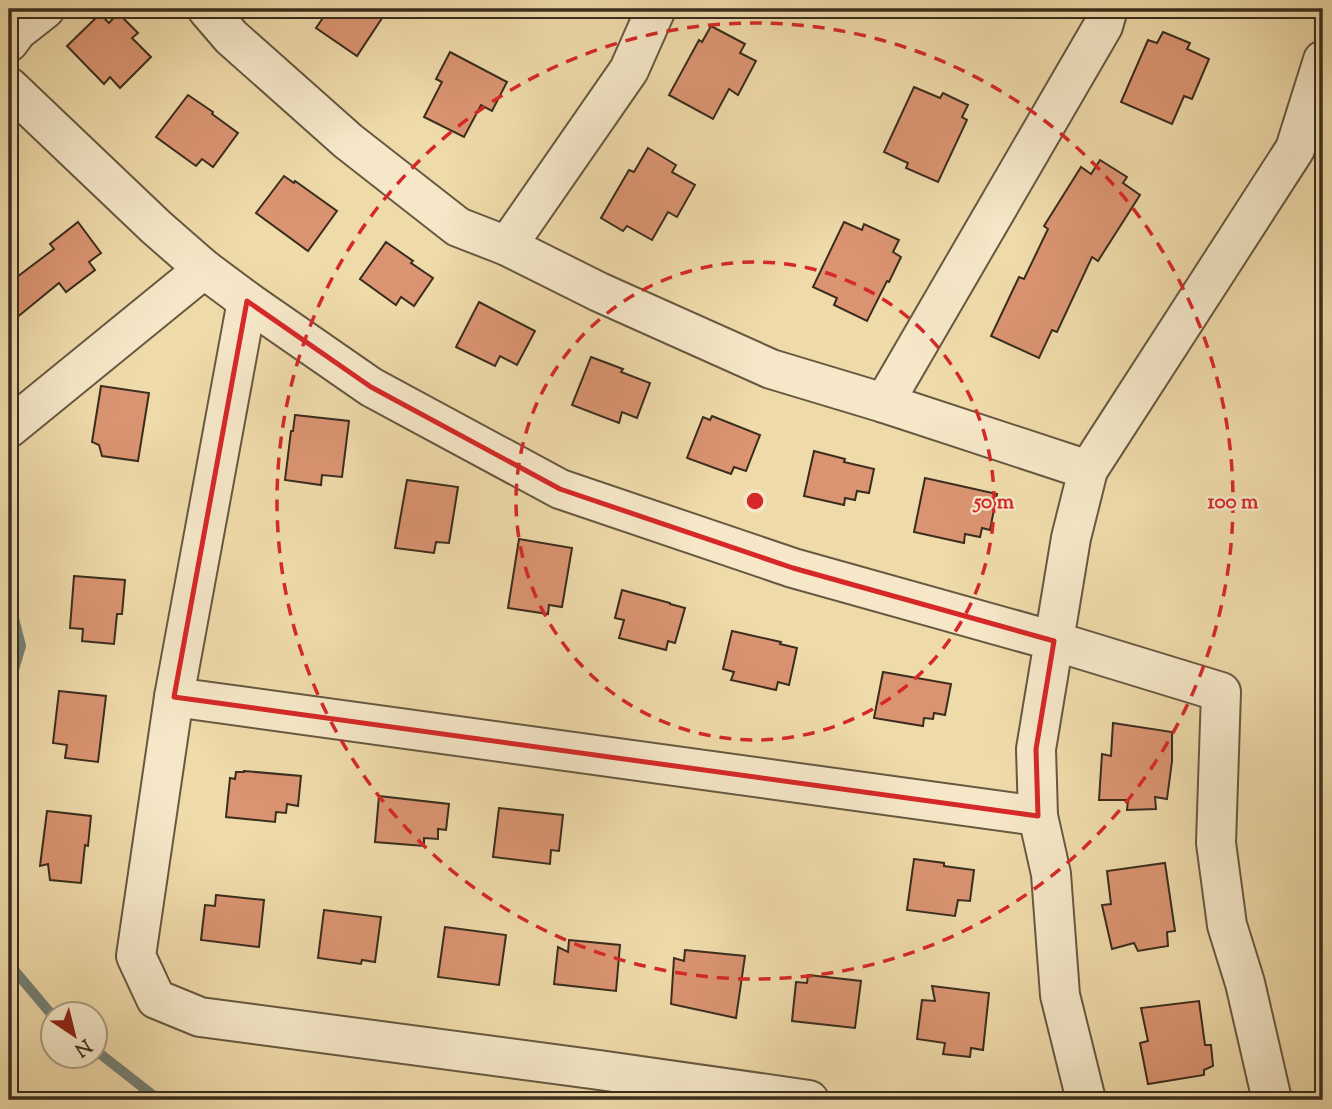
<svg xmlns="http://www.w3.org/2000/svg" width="1332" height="1109" viewBox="0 0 1332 1109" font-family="'Sorts Mill Goudy',serif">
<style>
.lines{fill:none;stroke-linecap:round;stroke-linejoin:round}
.stream{stroke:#758077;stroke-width:10}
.building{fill:#db9472;stroke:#3a2d1d;stroke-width:2}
.minor-casing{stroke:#675840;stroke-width:42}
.minor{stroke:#f5e7c8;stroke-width:38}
.marked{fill:none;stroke:#d62828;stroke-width:5;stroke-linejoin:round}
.ring{fill:none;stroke:#d62828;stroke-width:3.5;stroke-dasharray:12 9}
.centre{fill:#d62828;stroke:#f5e7c8;stroke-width:3.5}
.ring-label{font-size:21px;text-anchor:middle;font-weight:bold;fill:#d62828;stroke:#f5e7c8;stroke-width:5;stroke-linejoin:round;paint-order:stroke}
</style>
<rect width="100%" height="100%" fill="#efdaaa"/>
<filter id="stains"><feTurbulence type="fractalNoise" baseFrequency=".00286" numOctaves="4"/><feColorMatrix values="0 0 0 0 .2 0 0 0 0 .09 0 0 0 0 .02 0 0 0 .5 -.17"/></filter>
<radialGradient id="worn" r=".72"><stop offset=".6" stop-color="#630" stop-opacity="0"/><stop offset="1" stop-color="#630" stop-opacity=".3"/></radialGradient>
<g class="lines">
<g class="stream">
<path d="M9 599 21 646 9 686"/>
<path d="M9 964 52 1015"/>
<path d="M94 1049 159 1100"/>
</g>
</g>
<g class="building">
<path d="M329 9H388L357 56 316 28Z"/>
<path d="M118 13 138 33 132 38 151 57 120 88 110 77 104 84 67 46 100 14 109 23Z"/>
<path d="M711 26 745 44 740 53 756 61 738 95 729 89 713 119 669 95 699 40 702 42Z"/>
<path d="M1163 32 1190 43 1187 49 1209 59 1192 99 1184 96 1172 124 1121 102 1148 40 1157 43Z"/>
<path d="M450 52 507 82 492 111 481 105 464 137 424 117 442 82 436 79Z"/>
<path d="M914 87 940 98 943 93 968 105 962 117 967 120 938 182 906 168 908 163 884 152Z"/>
<path d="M188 95 213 112 212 114 238 133 213 167 202 159 196 166 156 137Z"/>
<path d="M648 148 676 165 672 172 695 185 677 217 668 212 652 240 627 226 623 231 601 218 629 170 634 172Z"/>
<path d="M1100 160 1127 177 1123 183 1140 195 1098 261 1092 257 1057 332 1052 330 1039 358 991 336 1019 277 1024 279 1048 229 1044 226 1081 167 1091 174Z"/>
<path d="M284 176 294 183 295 181 337 211 308 251 256 213Z"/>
<path d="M78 222 101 253 89 262 95 270 66 292 59 283 9 324V283L54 249 50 244Z"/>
<path d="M844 222 862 230 864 224 899 240 893 252 901 257 889 282 887 281 867 321 834 305 837 298 813 287Z"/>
<path d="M386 242 413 261 411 263 433 278 414 306 401 297 396 305 360 279Z"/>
<path d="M479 302 535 331 517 365 500 356 495 366 456 347Z"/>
<path d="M591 357 623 369 621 372 650 383 637 418 622 412 619 423 572 405Z"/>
<path d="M101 386 149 393 138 461 102 456 99 445 92 442Z"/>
<path d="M295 415 349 421 342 477 322 475 321 485 285 480 291 431H293Z"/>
<path d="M712 416 760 435 746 471 734 467 731 474 687 458 703 417 710 420Z"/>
<path d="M814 451 845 459 844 462 874 469 869 493 857 491 855 500 845 498 844 505 804 496Z"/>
<path d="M925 478 997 494 990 530 982 528 980 537 965 534 964 543 914 532Z"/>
<path d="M407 480 458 487 449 543 436 542 434 553 395 548Z"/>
<path d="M519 539 572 548 562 607 549 605 548 614 508 608Z"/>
<path d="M74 576 125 580 122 614H117L114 644 82 641 83 629 70 628Z"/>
<path d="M622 590 670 603V604L685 608 675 643 668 641 666 650 619 638 624 620 615 618Z"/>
<path d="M732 631 781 642 780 644 797 648 789 685 778 682 776 690 731 680 734 672 723 669Z"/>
<path d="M883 672 951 684 945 715 934 713 933 719 924 718 923 726 874 718Z"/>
<path d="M59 691 106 696 98 762 65 758 67 745 53 743Z"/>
<path d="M1113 723 1172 732V761L1167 799 1155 797 1156 809 1127 810 1128 800H1099L1102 754 1111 756Z"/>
<path d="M244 771 301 776 298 806 287 804 286 813 276 812 275 822 226 817 230 778 235 779 236 772H244Z"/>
<path d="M379 796 449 804 446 830 438 829V839L424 838V846L375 842Z"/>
<path d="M499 808 563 815 559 851 551 850 550 864 493 857Z"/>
<path d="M47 811 91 816 88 846 85 845 81 883 50 880 48 864 40 866Z"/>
<path d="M914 859 944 863V866L974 870 970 901 958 900 955 916 907 910Z"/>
<path d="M1165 863 1175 931 1167 932 1168 946 1138 951 1134 943 1112 949 1102 905 1111 904 1107 871Z"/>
<path d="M216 895 264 900 259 947 201 940 205 905 215 906Z"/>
<path d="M324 910 381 917 375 962 362 960 361 964 318 958Z"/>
<path d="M445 927 506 935 499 985 438 977Z"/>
<path d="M569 940 620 945 616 991 554 984 558 947 568 952Z"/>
<path d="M685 950 745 956 736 1018 671 1004 674 958 684 961Z"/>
<path d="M808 975 861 981 855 1028 792 1021 796 982 807 983Z"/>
<path d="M932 986 989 993 983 1050 971 1048 970 1057 943 1054 945 1043 917 1039 922 1000 935 1001Z"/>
<path d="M1199 1001 1205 1045H1211L1213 1066 1204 1070V1075L1148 1084 1140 1043 1148 1041 1141 1008Z"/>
</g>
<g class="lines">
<g class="minor-casing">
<g id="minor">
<path d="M207 9 231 37 348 141 458 227 507 246 599 292 771 369 884 403 1088 470"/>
<path d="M9 42 17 31 45 9"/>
<path d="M9 87 156 227 204 269 247 301 371 387 560 489 793 568 1054 641 1221 692 1216 843 1227 925 1245 983 1272 1100"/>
<path d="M507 246 629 70 656 9"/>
<path d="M247 301 174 697 136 956 156 999 200 1017 599 1070 809 1100"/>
<path d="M884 403 1103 26 1108 9"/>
<path d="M9 428 204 269"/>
<path d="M174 697 1038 816"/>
<path d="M1086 1100 1060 995 1051 874 1038 816 1036 749 1071 538 1088 470 1295 149 1323 60"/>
</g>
</g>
<use href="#minor" class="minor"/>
</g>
<path class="marked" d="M247 301 371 387 560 489 793 568 1054 641 1036 749 1038 816 174 697Z"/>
<g class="ring">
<circle cx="755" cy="501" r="239"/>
<circle cx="755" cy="501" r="478"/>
</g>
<circle cx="755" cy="501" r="10" class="centre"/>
<g class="ring-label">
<text x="994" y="508">50 m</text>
<text x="1233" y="508">100 m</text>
</g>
<rect width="1332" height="1109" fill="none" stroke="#efdaaa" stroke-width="35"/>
<rect x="10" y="10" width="1311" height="1088" fill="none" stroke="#3a2d1d" stroke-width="3.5"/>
<rect x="18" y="18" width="1297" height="1074" fill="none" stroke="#3a2d1d" stroke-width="2"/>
<g transform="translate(74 1035) rotate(145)"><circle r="33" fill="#f5e7c8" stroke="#aa9d84" stroke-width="2"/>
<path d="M0-5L12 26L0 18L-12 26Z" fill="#8f2418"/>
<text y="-10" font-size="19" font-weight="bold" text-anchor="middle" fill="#3a2d1d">N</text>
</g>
<rect width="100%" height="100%" filter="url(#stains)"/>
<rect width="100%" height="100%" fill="url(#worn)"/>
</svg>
